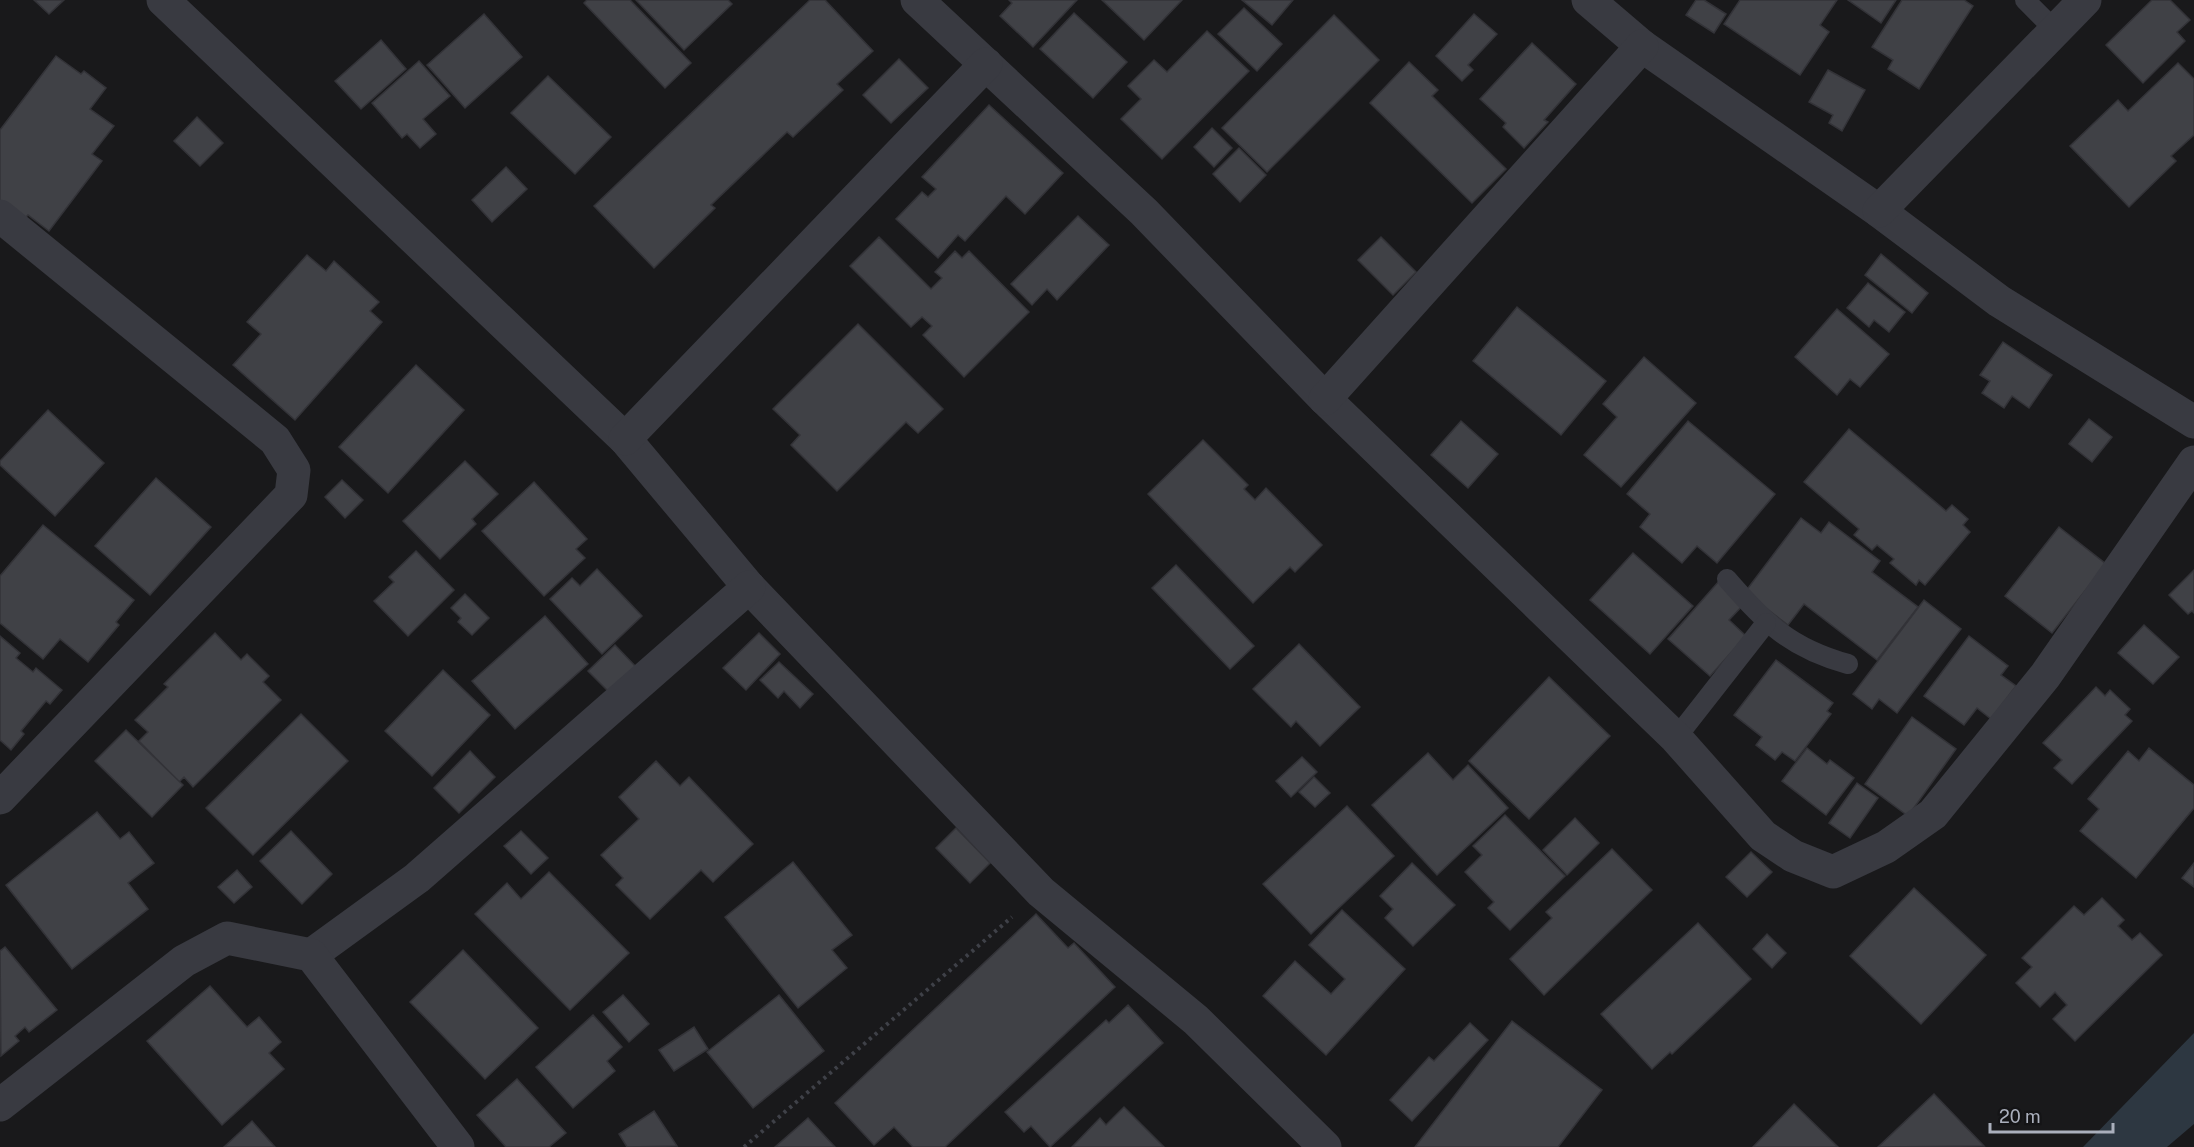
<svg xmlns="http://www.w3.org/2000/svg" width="2194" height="1147" viewBox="0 0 2194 1147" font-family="'Public Sans',sans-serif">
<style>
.water{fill:#2d3741}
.building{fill:#404146;stroke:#333338;stroke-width:1.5}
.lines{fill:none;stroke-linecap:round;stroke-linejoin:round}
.path{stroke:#3f4148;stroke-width:4;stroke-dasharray:3 4.5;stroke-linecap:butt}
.lane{stroke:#393a41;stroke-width:20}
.street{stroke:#393a41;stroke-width:33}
</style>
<rect width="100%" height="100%" fill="#19191b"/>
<path class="water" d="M2194 1033V1124L2167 1147H2083Z"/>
<g class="building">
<path d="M34 0H64L49 14Z"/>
<path d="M587 0H630L691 63 665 88 584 3Z"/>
<path d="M636 0H728L732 4 684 50Z"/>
<path d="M810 0H825L873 51 837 84 843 90 793 137 787 132 711 205 715 208 654 268 594 206Z"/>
<path d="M1009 0H1077L1033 47 1000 16 1012 3Z"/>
<path d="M1102 0H1182L1144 40Z"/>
<path d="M1242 0H1293L1272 25Z"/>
<path d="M1696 0H1704L1726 14 1714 33 1686 15Z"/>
<path d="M1740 0H1837L1820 25 1829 32 1800 75 1724 24Z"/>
<path d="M1848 0H1896L1881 23Z"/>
<path d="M1902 0H1964L1973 6 1919 89 1888 69 1893 60 1872 47Z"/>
<path d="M2152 0H2170L2190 20 2177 32 2185 41 2143 83 2106 45Z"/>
<path d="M1244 8 1282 44 1257 71 1218 34Z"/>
<path d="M1074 13 1127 62 1093 98 1040 49Z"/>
<path d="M484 14 522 57 465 108 427 65Z"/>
<path d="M1474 14 1497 34 1468 65 1473 70 1462 81 1436 56Z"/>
<path d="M1334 15 1379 60 1267 172 1222 128Z"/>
<path d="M1207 31 1249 71 1162 159 1121 119 1141 99 1128 86 1154 60 1167 72Z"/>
<path d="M381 40 406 69 361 109 335 81Z"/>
<path d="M1532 43 1576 84 1544 120 1548 122 1524 148 1503 127 1506 123 1480 99Z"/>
<path d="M56 56 81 74 84 71 106 88 90 109 114 126 92 154 102 161 49 231 28 215 24 219 0 200V130Z"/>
<path d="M899 59 928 88 891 123 863 95Z"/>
<path d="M419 61 450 96 423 119 436 134 420 148 407 134 402 138 372 103Z"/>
<path d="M1409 62 1438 90 1432 96 1506 169 1472 203 1370 103Z"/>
<path d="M2178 63 2194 79V135L2171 156 2176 161 2129 207 2070 146 2118 100 2128 111Z"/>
<path d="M1828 70 1865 90 1842 131 1829 123 1833 115 1809 102Z"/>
<path d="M548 76 611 137 575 174 511 113Z"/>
<path d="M989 105 1063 173 1025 214 1006 196 965 241 958 235 938 258 896 219 922 192 928 197 936 189 922 177Z"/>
<path d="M197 117 223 143 200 166 174 141Z"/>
<path d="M1212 128 1232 148 1214 167 1194 147Z"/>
<path d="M1239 148 1266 175 1240 202 1213 174Z"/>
<path d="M506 167 527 189 492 222 472 200Z"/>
<path d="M1078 216 1109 245 1057 300 1047 289 1032 305 1011 284Z"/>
<path d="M879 237 931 289 942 278 935 272 955 251 962 258 969 251 1029 312 964 377 923 335 932 326 922 317 911 327 850 266Z"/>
<path d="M1381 237 1416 272 1393 295 1358 260Z"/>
<path d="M1881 254 1928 293 1912 313 1865 275Z"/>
<path d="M307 255 326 271 334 261 379 302 370 311 382 322 295 420 233 365 261 334 247 322Z"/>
<path d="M1868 283 1905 312 1889 332 1874 320 1869 327 1847 308Z"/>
<path d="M1517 307 1606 381 1561 435 1473 361Z"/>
<path d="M1837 309 1889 354 1860 387 1850 379 1837 395 1795 357Z"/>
<path d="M858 324 943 409 918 433 906 422 837 491 791 445 800 435 773 409Z"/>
<path d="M2003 342 2052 375 2029 408 2012 396 2004 408 1982 393 1990 381 1980 375Z"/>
<path d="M1644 357 1696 403 1621 487 1584 455 1617 417 1603 404Z"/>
<path d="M416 365 464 410 388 493 339 447Z"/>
<path d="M48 410 104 463 55 516 0 465V461Z"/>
<path d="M2089 419 2112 437 2092 462 2069 444Z"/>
<path d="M1461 421 1498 454 1468 488 1431 455Z"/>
<path d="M1688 421 1775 494 1717 563 1697 546 1682 563 1640 527 1650 514 1627 494Z"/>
<path d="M1849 429 1946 511 1952 505 1968 519 1963 525 1970 532 1925 585 1919 580 1916 585 1890 563 1894 559 1877 545 1872 550 1854 535 1859 529 1804 482Z"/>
<path d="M1203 440 1248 485 1244 489 1255 500 1266 488 1322 545 1295 572 1290 567 1253 603 1148 494Z"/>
<path d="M465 461 498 494 472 519 476 524 440 559 403 521Z"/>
<path d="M156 478 211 527 150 595 95 546Z"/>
<path d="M342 480 363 500 345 518 325 497Z"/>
<path d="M534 482 587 539 576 549 585 558 544 596 482 531Z"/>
<path d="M1801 518 1821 533 1829 522 1880 561 1872 572 1918 607 1877 660 1804 604 1788 625 1745 592Z"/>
<path d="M43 525 134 600 116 622 119 625 88 662 60 639 43 659 0 623V576Z"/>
<path d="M2059 527 2106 564 2052 633 2005 596Z"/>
<path d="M416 551 454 590 408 636 374 601 394 582 389 577Z"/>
<path d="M1633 553 1693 606 1650 654 1590 600Z"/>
<path d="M1176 565 1254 646 1230 669 1152 588Z"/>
<path d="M597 569 642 616 602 654 550 599 572 578 580 586Z"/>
<path d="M2194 570V613L2192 611 2188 614 2169 595Z"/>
<path d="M1720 580 1745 603 1729 620 1746 636 1710 676 1668 639Z"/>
<path d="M465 594 489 618 472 635 458 622 461 618 451 608Z"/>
<path d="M1924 600 1961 629 1897 713 1879 699 1872 709 1853 694Z"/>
<path d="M545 616 588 664 515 729 472 681Z"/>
<path d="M2144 625 2179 657 2153 684 2118 653Z"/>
<path d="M215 633 241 660 247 654 269 676 263 682 281 700 193 787 184 777 179 782 139 741 148 732 135 720 168 687 164 684Z"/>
<path d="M759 633 780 654 746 690 723 668Z"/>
<path d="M0 636 20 653 16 658 33 672 36 668 62 690 50 704 46 701 21 731 24 734 11 750 0 740Z"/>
<path d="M1969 636 2008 666 2001 675 2016 686 1991 719 1977 708 1964 725 1924 696Z"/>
<path d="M1299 644 1360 707 1320 746 1296 721 1291 727 1253 689Z"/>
<path d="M615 645 637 668 610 693 588 671Z"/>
<path d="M1776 660 1833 703 1827 711 1831 714 1795 761 1782 752 1775 760 1756 745 1762 737 1734 715Z"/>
<path d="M779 662 813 694 800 708 784 691 778 698 760 680Z"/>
<path d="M443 670 490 715 432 776 385 731Z"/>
<path d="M1549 677 1610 736 1529 819 1469 761Z"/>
<path d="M2096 687 2105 696 2110 690 2130 709 2125 715 2132 721 2072 784 2054 768 2062 760 2043 743Z"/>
<path d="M301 714 348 761 253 855 206 808Z"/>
<path d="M1912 717 1956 749 1908 816 1865 784Z"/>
<path d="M126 730 183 785 152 817 95 761Z"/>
<path d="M1807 748 1827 764 1830 760 1854 778 1826 815 1782 781Z"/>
<path d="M2149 748 2194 785V808L2136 878 2080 831 2099 809 2088 799 2128 751 2139 761Z"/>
<path d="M470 751 495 777 459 813 434 788Z"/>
<path d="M1428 753 1453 780 1468 765 1508 808 1437 875 1372 805Z"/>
<path d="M1302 757 1317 772 1291 797 1276 781Z"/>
<path d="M656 761 680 786 689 777 753 844 713 882 701 870 650 919 616 885 623 878 601 855 639 819 619 797Z"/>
<path d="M1314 777 1330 793 1315 807 1299 792Z"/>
<path d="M1857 783 1878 798 1850 838 1829 823Z"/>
<path d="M1347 806 1394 856 1311 934 1263 884Z"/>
<path d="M97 812 120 839 129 832 154 863 128 883 148 909 72 969 6 885Z"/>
<path d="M1505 815 1565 876 1510 930 1488 908 1494 902 1465 872 1482 855 1473 846Z"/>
<path d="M1575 818 1599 843 1567 875 1543 850Z"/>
<path d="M956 828 990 863 970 883 936 848Z"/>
<path d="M291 831 332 874 302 904 260 861Z"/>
<path d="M521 831 548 858 531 874 504 846Z"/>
<path d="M1612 849 1652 890 1544 995 1510 959 1552 918 1546 912Z"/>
<path d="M1751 852 1772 872 1747 897 1726 877Z"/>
<path d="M793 862 852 935 832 950 847 968 798 1008 725 917Z"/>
<path d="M1412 863 1455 905 1413 946 1385 918 1393 909 1380 896Z"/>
<path d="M2194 863V887L2182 878Z"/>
<path d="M237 870 252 887 234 903 218 887Z"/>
<path d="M549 872 629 953 570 1010 475 914 507 883 521 899Z"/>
<path d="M1914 888 1986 955 1921 1024 1850 956Z"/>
<path d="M2102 898 2124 920 2118 926 2132 940 2140 933 2162 955 2075 1041 2053 1019 2067 1005 2055 992 2040 1007 2016 983 2032 967 2022 958 2074 906 2084 915Z"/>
<path d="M1342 910 1405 969 1326 1055 1263 996 1295 961 1331 994 1345 979 1309 945Z"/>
<path d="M1036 914 1068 948 1074 943 1115 987 945 1147H913L894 1127 874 1145 835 1103Z"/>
<path d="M1698 923 1751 979 1672 1054 1670 1052 1652 1069 1601 1014Z"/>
<path d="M1767 934 1786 953 1772 968 1753 949Z"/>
<path d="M5 947 57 1010 29 1032 25 1027 15 1036 19 1041 1 1056 0 951Z"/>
<path d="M463 950 538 1028 485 1079 410 1002Z"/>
<path d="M210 986 247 1027 259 1017 281 1042 269 1053 284 1069 222 1125 147 1041Z"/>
<path d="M623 995 649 1024 629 1042 603 1012Z"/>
<path d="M779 995 824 1051 753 1108 707 1052Z"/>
<path d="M1128 1005 1163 1043 1050 1147 1031 1126 1024 1132 1005 1112 1106 1020 1109 1023Z"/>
<path d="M593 1015 622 1047 607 1061 615 1071 573 1108 536 1067Z"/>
<path d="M1512 1021 1602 1090 1558 1147H1415Z"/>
<path d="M1470 1023 1488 1040 1412 1121 1390 1100 1429 1057 1434 1061Z"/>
<path d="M694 1027 708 1049 674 1071 659 1050Z"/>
<path d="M517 1079 566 1133 549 1147H506L477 1115Z"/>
<path d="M1934 1094 1984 1146 1878 1147Z"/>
<path d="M1794 1104 1838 1147H1753Z"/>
<path d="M1124 1107 1164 1147H1072L1100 1118 1106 1125Z"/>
<path d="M654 1111 677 1146 627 1147 619 1134Z"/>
<path d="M808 1118 835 1147H775Z"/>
<path d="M252 1121 275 1147H224Z"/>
</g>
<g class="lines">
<path class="path" d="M744 1147 1012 917"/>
<g class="lane">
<path d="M2025 0 2056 31"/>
<path d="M1727 579C1765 623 1790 648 1848 664"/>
<path d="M1676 738 1766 623"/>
</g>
<g class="street">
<path d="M163 0 625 439 749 587 1041 892 1196 1020 1325 1147"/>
<path d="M917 0 1144 212 1325 399 1676 738 1763 836 1793 856 1833 872 1886 847 1933 814 2045 676 2194 462"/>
<path d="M1588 0 1642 46 1879 211 1999 301 2194 422"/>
<path d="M1879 211 2085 0"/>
<path d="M0 216 275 440 294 470 291 495 0 798"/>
<path d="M1325 399 1642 46"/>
<path d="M625 439 986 64"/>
<path d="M311 955 417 878 749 587"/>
<path d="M0 1105 184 961 227 938 311 955 458 1147"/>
</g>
</g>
<path d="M1990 1123v9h123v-9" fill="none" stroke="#aaafbc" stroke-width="3"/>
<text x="1999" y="1123" font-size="18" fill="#aaafbc" stroke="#141416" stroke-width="4.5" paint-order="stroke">20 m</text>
</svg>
